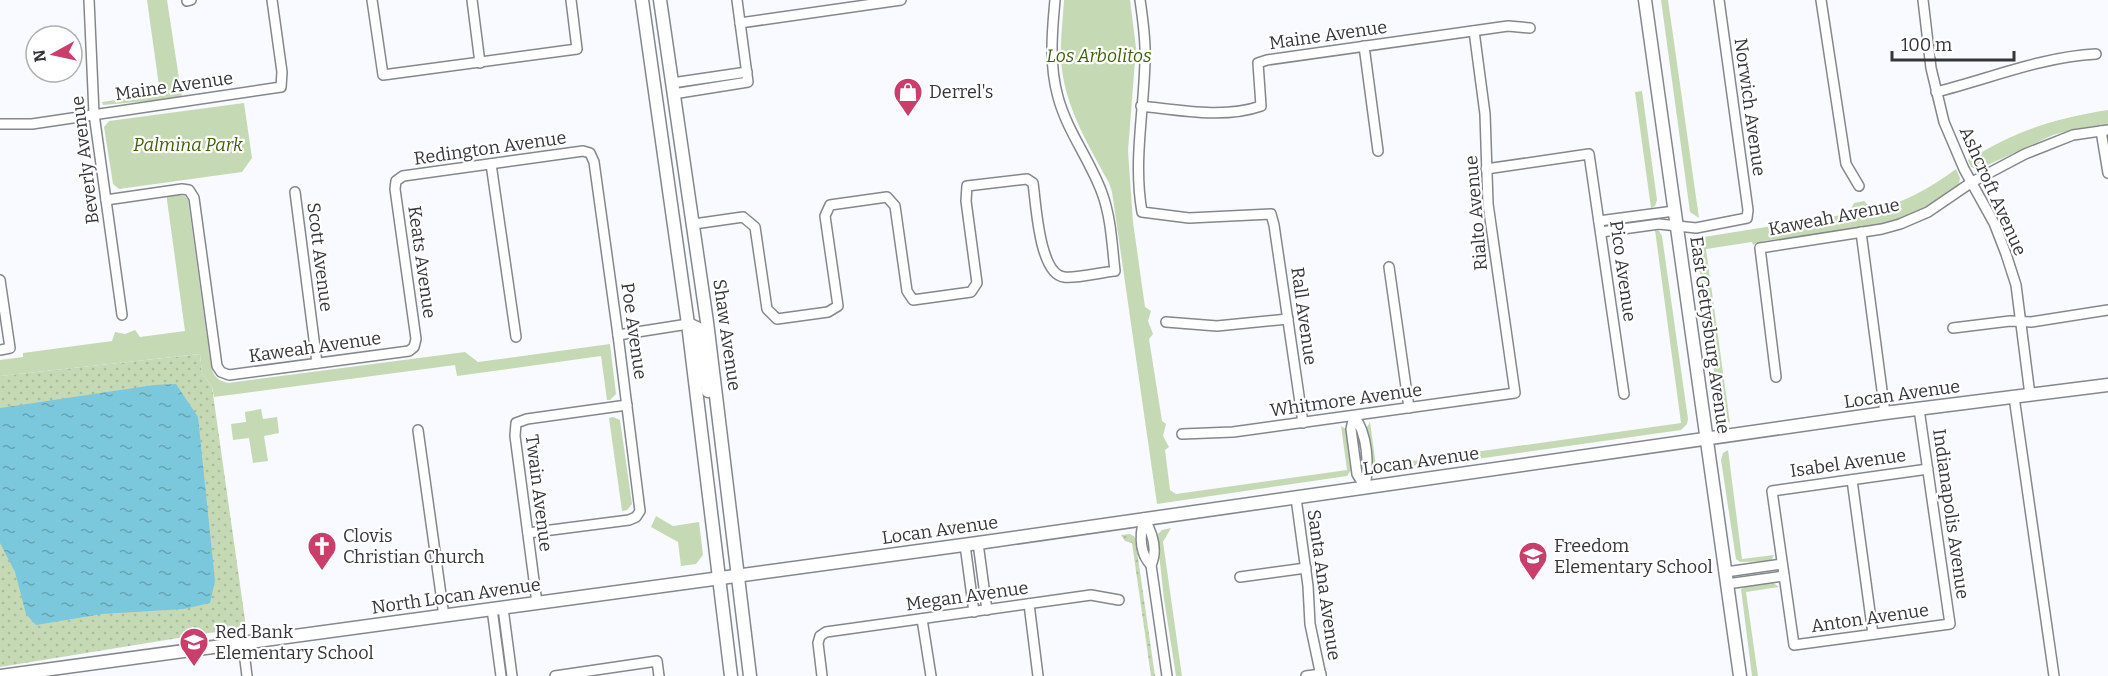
<svg xmlns="http://www.w3.org/2000/svg" width="2108" height="676" viewBox="0 0 2108 676" font-family="Bitter,serif">
<style>
.grass{fill:url(#grass-dots)}
.green{fill:#c6d9b5}
.water{fill:url(#water-ripples)}
.lines{fill:none;stroke-linecap:round;stroke-linejoin:round}
.street-casing{stroke:#84878c;stroke-width:12}
.secondary-casing{stroke:#84878c;stroke-width:15}
.street{stroke:#fff;stroke-width:9}
.secondary{stroke:#fff;stroke-width:12}
.labels{text-anchor:middle;stroke-width:4.5;stroke-linejoin:round;paint-order:stroke}
.street-label{font-size:18px;fill:#353638;stroke:#fff}
.park-label{font-size:18px;font-style:italic;fill:#3f5f0e;stroke:#fff}
.poi-label{font-size:18px;fill:#353638;stroke:#fff;text-anchor:start}
</style>
<defs>
<pattern id="grass-dots" width="8" height="8" patternUnits="userSpaceOnUse" patternTransform="scale(1.5)"><rect width="8" height="8" fill="#c6d9b5"/><path d="M2 2h.1M6 6h.1" fill="none" stroke="#abbb9c" stroke-width="1.8" stroke-linecap="round"/></pattern>
<pattern id="water-ripples" width="26" height="14" patternUnits="userSpaceOnUse" patternTransform="scale(1.5)"><rect width="26" height="14" fill="#7bc8dd"/><path d="M2 4q2-2 4 0t4 0M15 11q2-2 4 0t4 0" fill="none" stroke="#66a3b4"/></pattern>
</defs>
<rect width="100%" height="100%" fill="#f8faff"/>
<g class="grass">
<path d="M200 354 202 373 212 387 246 627 0 667V376Z"/>
<path d="M1130 534 1135 537 1155 676H1151L1132 543 1125 541 1121 535Z"/>
</g>
<g class="green">
<path d="M147 0H167L182 98 103 105 102 102 160 93Z"/>
<path d="M1064 0H1130L1136 48 1128 151 1133 222 1145 307 1151 311 1148 321 1153 334 1149 339 1162 421 1166 424 1163 436 1169 447 1165 450 1170 490 1176 494 1347 470 1341 426 1346 429 1351 470 1347 476 1157 504 1112 192 1109 183C1088 144 1064 106 1061 60 1060 40 1063 20 1064 0Z"/>
<path d="M1661 0H1668L1699 218 1690 212Z"/>
<path d="M1642 91 1657 200 1655 206 1651 208 1635 92Z"/>
<path d="M244 103 252 158 242 172 119 189 113 184 104 127 109 121Z"/>
<path d="M2108 110V124L2075 129 2053 135 1979 169 1971 167 1968 160C2017 131 2051 119 2108 110Z"/>
<path d="M1956 169 1960 178 1959 184C1942 197 1924 209 1904 217 1864 232 1805 235 1763 241L1753 245 1752 242 1706 249 1730 423 1720 414 1696 246 1704 237 1848 214 1854 203 1864 201 1873 210C1904 203 1930 188 1956 169Z"/>
<path d="M174 194 185 196 188 200 211 366C214 377 217 380 228 383L465 352 478 362 610 344 616 394 610 400H607L601 356 457 376 455 365 214 397 212 387 202 373 200 354 0 376V360L23 357V353L112 341 115 332 125 334 135 330 140 337 185 331 167 200V197Z"/>
<path d="M1655 230 1659 231 1662 236 1688 419 1687 424 1681 430 1378 473 1373 470 1371 467 1366 429 1370 422 1376 466 1681 423Z"/>
<path d="M261 409 263 419 277 417 279 433 264 436 268 461 253 463 249 438 233 440 231 424 246 422 245 412Z"/>
<path d="M613 417 620 420 632 504 627 510 622 511 609 418Z"/>
<path d="M1728 450 1742 559 1774 555 1771 561 1740 562 1736 559 1721 460 1723 453Z"/>
<path d="M656 516 673 526 699 522 703 555 696 564 681 566 678 542 651 527Z"/>
<path d="M1171 528 1163 542 1182 676H1176L1164 599 1157 535 1162 530Z"/>
<path d="M1772 582 1779 587 1746 592 1758 676H1752L1741 589 1746 586Z"/>
</g>
<path class="water" d="M176 384 198 417 215 581 210 603 184 609 102 614 36 625 26 614 15 572 0 543V408L154 385Z"/>
<g class="lines">
<g class="street-casing">
<g id="street">
<path d="M89 0 94 114 122 315"/>
<path d="M372 0 383 75 577 49 571 0"/>
<path d="M472 0 480 63"/>
<path d="M1140 0C1143 20 1146 40 1145 60 1144 112 1133 161 1142 212L1189 218 1271 214 1274 225 1303 423"/>
<path d="M1821 0 1846 164 1859 186"/>
<path d="M1923 0 1931 68 1944 122 1964 169 1994 223 2006 254 2016 285 2030 395"/>
<path d="M187 1 191 0"/>
<path d="M740 23 901 0"/>
<path d="M1364 46 1378 151"/>
<path d="M672 83 747 72"/>
<path d="M1936 92C1989 79 2040 57 2096 54"/>
<path d="M673 94 748 82 737 0"/>
<path d="M1141 106C1179 110 1224 119 1261 106L1258 63 1267 60 1508 26 1530 28"/>
<path d="M0 124H32L281 87 282 72 272 0"/>
<path d="M2101 131 2108 173"/>
<path d="M491 164 516 337"/>
<path d="M1486 169 1589 154 1624 394"/>
<path d="M295 192 317 363"/>
<path d="M106 200 182 189 189 190 194 198 217 366 221 372 229 375 409 351 414 347 416 339 395 189 396 181 403 176 583 151 590 153 594 162 618 335 640 511 636 517 629 520 528 533"/>
<path d="M1599 221 1674 211"/>
<path d="M694 224 743 217 755 227 767 309 777 319 828 312 838 306 825 216 830 205 887 197 895 206 907 291 913 300 971 292 977 283 966 201 967 186 1027 179 1033 183C1036 203 1039 274 1064 277 1075 279 1102 272 1115 271 1112 245 1111 217 1102 193 1090 160 1067 131 1058 97 1049 65 1052 32 1055 0"/>
<path d="M1601 232 1659 224 1696 228 1747 218 1748 210 1719 0"/>
<path d="M1861 232 1885 413"/>
<path d="M1389 267 1409 408"/>
<path d="M0 280 10 348 0 350"/>
<path d="M1166 322 1217 326 1288 319"/>
<path d="M1953 328 2010 321 2031 322 2108 310"/>
<path d="M618 335 688 324"/>
<path d="M1776 377 1760 248 1882 229 1900 224 1928 212 1972 182 2025 154 2073 135 2108 130"/>
<path d="M2014 397 2054 676"/>
<path d="M1919 409 1950 624 1794 645 1772 491 1928 469"/>
<path d="M1354 416C1368 434 1369 465 1365 487L1357 474 1351 429Z"/>
<path d="M418 430 444 616"/>
<path d="M1182 434 1233 432 1515 393 1488 204 1485 114 1474 31"/>
<path d="M1852 480 1873 634"/>
<path d="M1296 498 1308 586 1310 624 1321 676"/>
<path d="M1144 518C1152 532 1158 550 1151 565L1167 676"/>
<path d="M1144 518C1140 534 1139 553 1151 565"/>
<path d="M978 543 987 610"/>
<path d="M965 545 974 612"/>
<path d="M1726 572 1782 564"/>
<path d="M1240 577 1306 568"/>
<path d="M1727 584 1784 576"/>
<path d="M537 603 515 436 516 423 527 419 627 405"/>
<path d="M1029 604 1038 676"/>
<path d="M503 608 512 676"/>
<path d="M492 609 501 676"/>
<path d="M922 619 931 676"/>
<path d="M243 644 247 676"/>
<path d="M555 676 657 661 659 676"/>
<path d="M822 676 818 643 820 636 826 632 1091 595 1119 600"/>
<path d="M1306 676 1321 674"/>
</g>
</g>
<g class="secondary-casing">
<g id="secondary">
<path d="M642 0 688 324 731 676"/>
<path d="M660 0 707 322 750 676"/>
<path d="M1645 0 1740 676"/>
<path d="M688 324 697 328 699 332 708 391"/>
<path d="M0 676 978 543 1885 413 2108 385"/>
</g>
</g>
<use href="#street" class="street"/>
<use href="#secondary" class="secondary"/>
</g>
<defs>
<g id="shop-pin" transform="scale(1.5)"><path d="M0 17L-7.5 6A9.5 9.5 0 1 1 7.5 6Z" fill="#cb3e6c" stroke="#fff"/><path d="M-5-2.5h2.3a2.7 3.5 0 0 1 5.4 0H5L5.5 6h-11ZM-1.5-2.5h3a1.5 2.3 0 0 0-3 0Z" fill="#fff"/></g>
<g id="church-pin" transform="scale(1.5)"><path d="M0 17L-7.5 6A9.5 9.5 0 1 1 7.5 6Z" fill="#cb3e6c" stroke="#fff"/><path d="M-1.2-6h2.4v3.5h3.3v2.4h-3.3V6h-2.4V-.1h-3.3v-2.4h3.3Z" fill="#fff"/></g>
<g id="school-pin" transform="scale(1.5)"><path d="M0 17L-7.5 6A9.5 9.5 0 1 1 7.5 6Z" fill="#cb3e6c" stroke="#fff"/><path d="M0-5L7-2L0 1L-7-2ZM-4 1L0 2.5L4 1V4Q0 6-4 4Z" fill="#fff"/></g>
</defs>
<g fill-rule="evenodd">
<use href="#shop-pin" x="908" y="92"/>
<use href="#church-pin" x="322" y="546"/>
<use href="#school-pin" x="1533" y="556"/>
<use href="#school-pin" x="194" y="642"/>
</g>
<g class="labels">
<g class="street-label">
<text transform="translate(1328 35) rotate(-8)" y="6">Maine Avenue</text>
<text transform="translate(174 86) rotate(-8)" y="6">Maine Avenue</text>
<text transform="translate(1750 107) rotate(82)" y="6">Norwich Avenue</text>
<text transform="translate(490 148) rotate(-8)" y="6">Redington Avenue</text>
<text transform="translate(85 160) rotate(-97)" y="6">Beverly Avenue</text>
<text transform="translate(1993 191) rotate(66)" y="6">Ashcroft Avenue</text>
<text transform="translate(1476 213) rotate(-95)" y="6">Rialto Avenue</text>
<text transform="translate(1834 217) rotate(-11)" y="6">Kaweah Avenue</text>
<text transform="translate(320 257) rotate(83)" y="6">Scott Avenue</text>
<text transform="translate(422 262) rotate(82)" y="6">Keats Avenue</text>
<text transform="translate(1623 271) rotate(82)" y="6">Pico Avenue</text>
<text transform="translate(1304 316) rotate(82)" y="6">Rall Avenue</text>
<text transform="translate(634 331) rotate(82)" y="6">Poe Avenue</text>
<text transform="translate(727 335) rotate(82)" y="6">Shaw Avenue</text>
<text transform="translate(1710 335) rotate(82)" y="6">East Gettysburg Avenue</text>
<text transform="translate(315 347) rotate(-8)" y="6">Kaweah Avenue</text>
<text transform="translate(1902 394) rotate(-8)" y="6">Locan Avenue</text>
<text transform="translate(1346 400) rotate(-8)" y="6">Whitmore Avenue</text>
<text transform="translate(1421 461) rotate(-8)" y="6">Locan Avenue</text>
<text transform="translate(1848 463) rotate(-8)" y="6">Isabel Avenue</text>
<text transform="translate(539 493) rotate(83)" y="6">Twain Avenue</text>
<text transform="translate(1951 514) rotate(82)" y="6">Indianapolis Avenue</text>
<text transform="translate(940 530) rotate(-8)" y="6">Locan Avenue</text>
<text transform="translate(1324 585) rotate(82)" y="6">Santa Ana Avenue</text>
<text transform="translate(456 596) rotate(-8)" y="6">North Locan Avenue</text>
<text transform="translate(967 596) rotate(-8)" y="6">Megan Avenue</text>
<text transform="translate(1870 618) rotate(-8)" y="6">Anton Avenue</text>
</g>
<g class="park-label">
<text x="1099" y="62">Los Arbolitos</text>
<text x="188" y="151">Palmina Park</text>
</g>
<g class="poi-label">
<text x="929" y="98">Derrel's</text>
<text x="343" y="542">Clovis<tspan x="343" dy="21">Christian Church</tspan></text>
<text x="1554" y="552">Freedom<tspan x="1554" dy="21">Elementary School</tspan></text>
<text x="215" y="638">Red Bank<tspan x="215" dy="21">Elementary School</tspan></text>
</g>
</g>
<g transform="translate(54 54) rotate(262)"><circle r="28" fill="#ffffff" stroke="#aeafaf" stroke-width="1.5"/>
<path d="M0-4.5L10 22L0 15L-10 22Z" fill="#cb3e6c"/>
<text y="-9" font-size="16" font-weight="bold" text-anchor="middle" fill="#353638">N</text>
</g>
<path d="M1892 51v9h122v-9" fill="none" stroke="#353638" stroke-width="3"/>
<text x="1901" y="51" font-size="18" fill="#353638" stroke="#ffffff" stroke-width="4.5" paint-order="stroke">100 m</text>
</svg>
